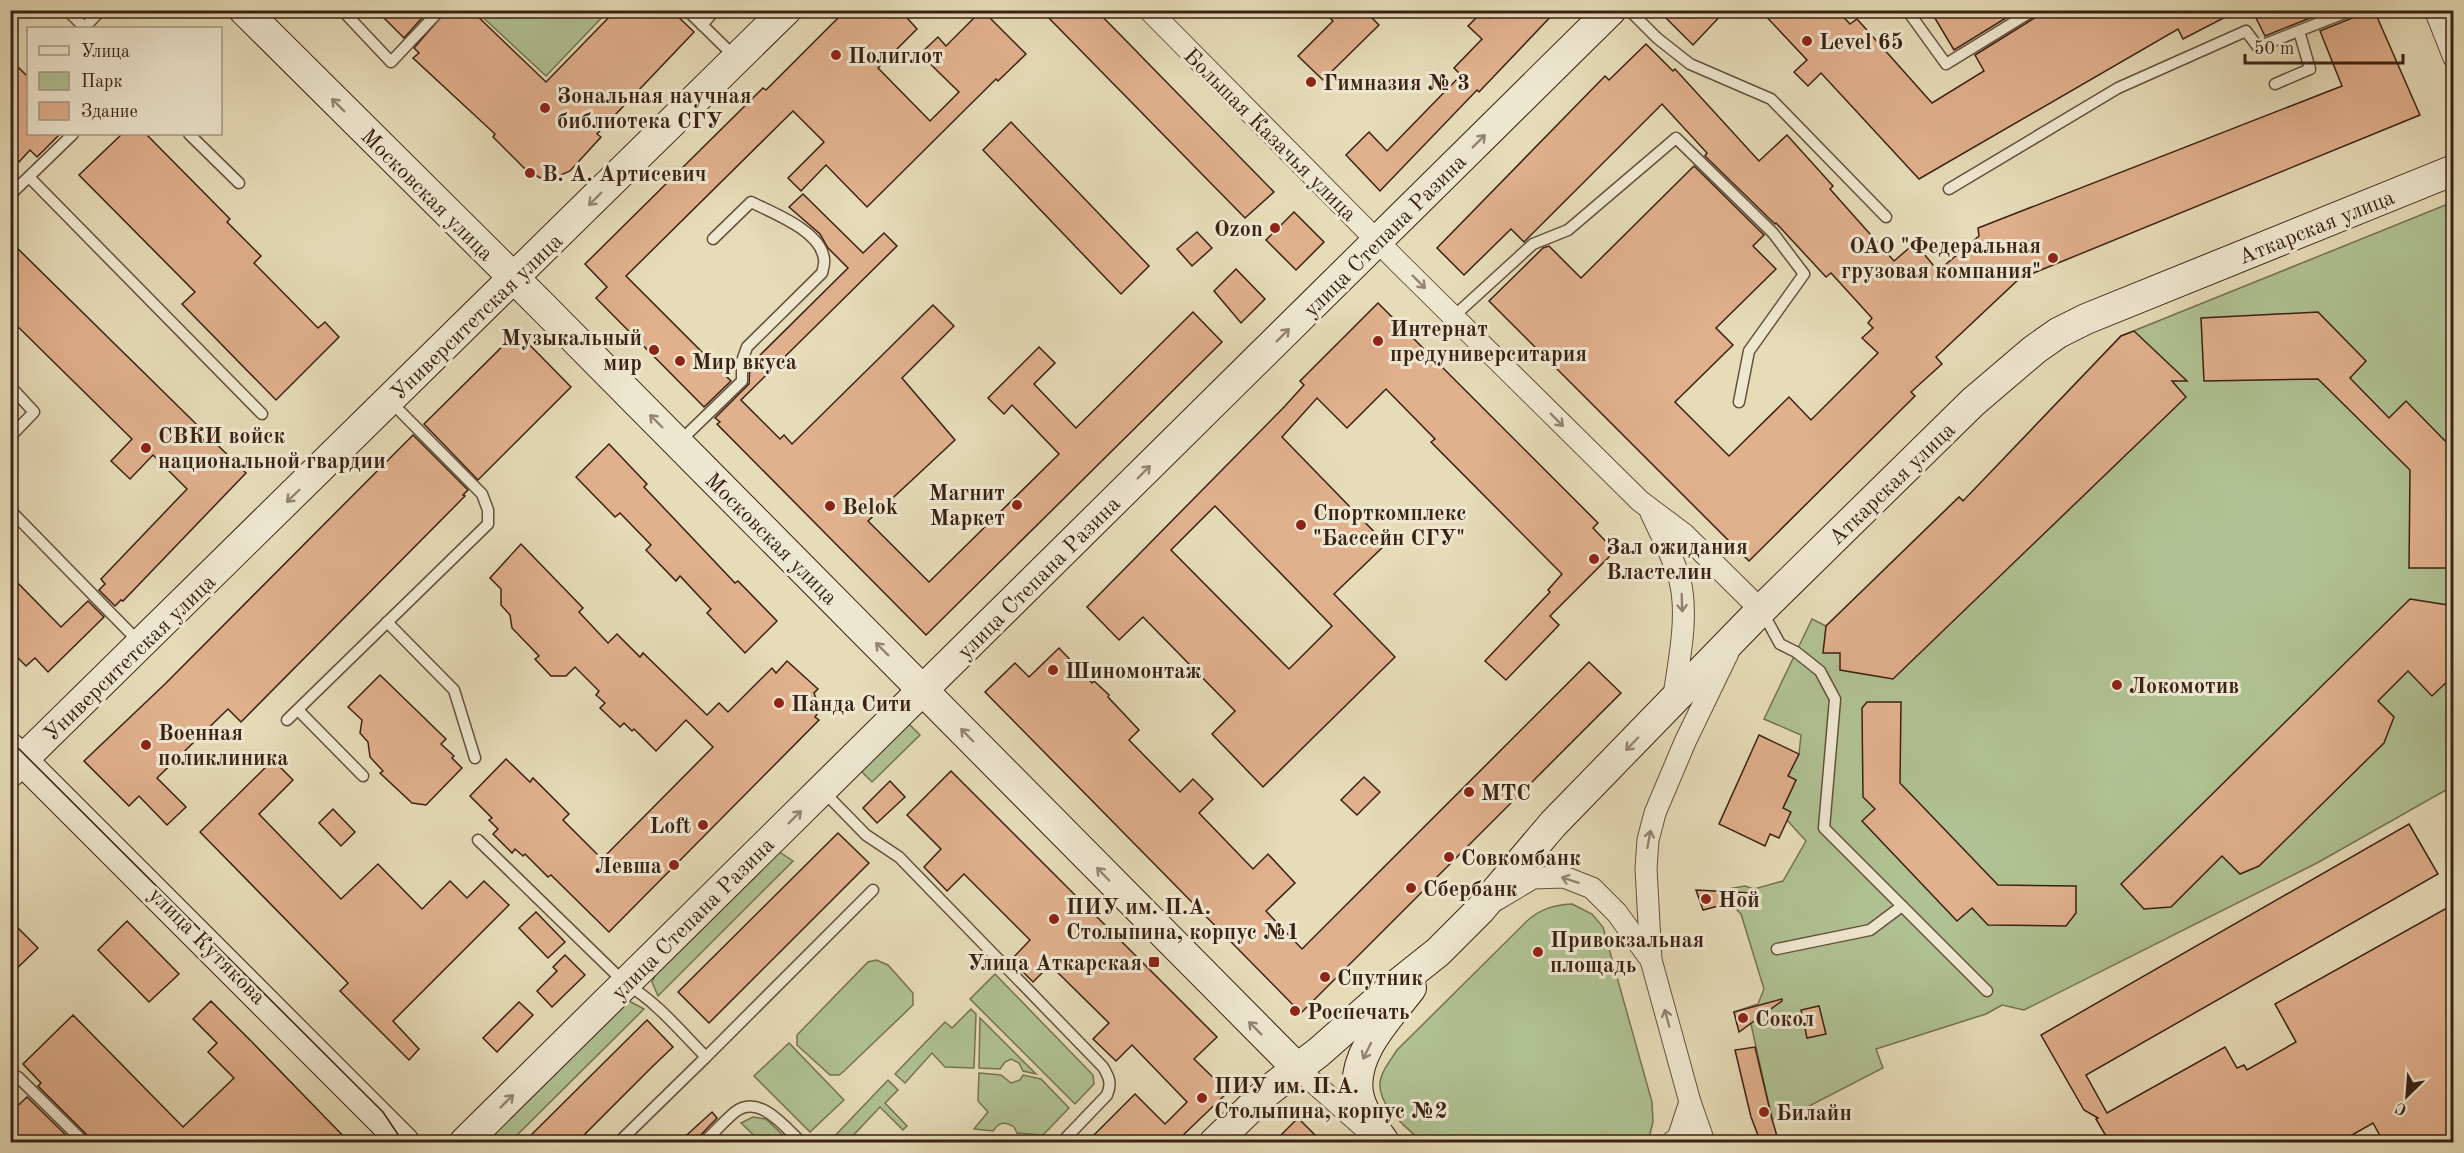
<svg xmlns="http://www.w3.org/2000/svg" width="2464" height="1153" viewBox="0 0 2464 1153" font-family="'Old Standard TT',serif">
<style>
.green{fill:#b0c293;stroke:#757254;stroke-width:1.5}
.building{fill:#e1b08d;stroke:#3a2114;stroke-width:1.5;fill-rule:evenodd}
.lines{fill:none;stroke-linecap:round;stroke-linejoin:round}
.lane-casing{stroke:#65503d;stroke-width:13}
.street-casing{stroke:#65503d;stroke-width:23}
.secondary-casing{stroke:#3a2114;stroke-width:32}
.lane{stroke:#efe8d1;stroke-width:10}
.street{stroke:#efe8d1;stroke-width:21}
.secondary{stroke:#efe8d1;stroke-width:30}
.tram{stroke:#3a2114;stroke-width:1.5}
.oneway{stroke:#948472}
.poi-dot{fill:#8f2418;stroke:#efe8d1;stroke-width:2}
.labels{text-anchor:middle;stroke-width:6;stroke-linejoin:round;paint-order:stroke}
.poi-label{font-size:22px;font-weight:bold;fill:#3a2114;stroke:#efe8d1;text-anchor:start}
.street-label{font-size:22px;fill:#3a2114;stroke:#efe8d1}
</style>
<rect width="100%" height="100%" fill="#e6dcb8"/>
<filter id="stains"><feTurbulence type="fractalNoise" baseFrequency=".00333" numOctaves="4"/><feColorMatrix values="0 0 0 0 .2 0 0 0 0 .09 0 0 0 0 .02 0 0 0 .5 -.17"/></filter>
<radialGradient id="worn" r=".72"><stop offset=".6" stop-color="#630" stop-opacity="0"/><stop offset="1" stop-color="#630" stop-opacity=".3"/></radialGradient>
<g class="green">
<path d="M476 11H608L546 76Z"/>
<path d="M2448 204 2454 217 2453 786 2317 863 2024 1010 2002 1005 1986 1014 1876 1049 1883 1068 1786 1118 1772 1119 1751 1024H1737L1734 1012 1758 1004 1764 989 1741 914 1732 905 1720 906 1716 891 1745 886 1754 889 1783 881 1806 841 1787 820 1783 808 1796 780 1788 776 1799 754 1801 735 1764 719 1812 619 1826 626 1959 497 1964 501 2121 336Z"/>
<path d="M908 723 920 735 872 782 860 770Z"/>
<path d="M778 851 793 861 658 996 652 982 659 968Z"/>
<path d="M1572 904 1592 914 1603 927 1652 1102 1653 1122 1648 1142H1422C1408 1128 1378 1107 1380 1083 1381 1071 1391 1060 1397 1050L1527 921C1540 909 1554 905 1572 904Z"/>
<path d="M876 960 888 965 913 993V1005L843 1072 839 1075H830L797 1045V1035L868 962Z"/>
<path d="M995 974 1093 1075 1094 1084 1075 1104 970 999Z"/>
<path d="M629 1001 644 1009 510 1142H482L623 1004Z"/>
<path d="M971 1009 976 1014 974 1068 945 1067 932 1053 905 1083 895 1074 945 1022 952 1028Z"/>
<path d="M980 1018 1036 1074 1023 1071 1019 1063 1011 1059 1005 1062 1000 1069 979 1068Z"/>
<path d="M789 1043 844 1100 810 1132 754 1076Z"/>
<path d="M979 1073 1001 1075 1011 1083 1020 1080 1023 1075 1041 1079 1069 1108 1043 1135 1017 1133 1014 1127C1005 1121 999 1122 993 1131L974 1129 988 1112 978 1101Z"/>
<path d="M888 1080 898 1090 885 1103 907 1126 903 1130 880 1107 847 1142H829Z"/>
<path d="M753 1117 766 1119 790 1142H761L741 1123Z"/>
</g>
<g class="building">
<path d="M376 10H429L404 38Z"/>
<path d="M447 10H471L546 82 616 10H671L694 32 597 134 601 137 570 171 552 179H542L524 168 493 137 495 134 413 58 419 53 414 48Z"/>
<path d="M846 10H900L917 29 878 68 930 121 959 92 920 54 938 37 946 46 982 10 1026 54 998 81 996 79 867 207 826 165 801 191 788 178 824 142 793 111 626 276 731 381 704 407 596 298 607 287 585 264 763 88 766 90Z"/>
<path d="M1041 10H1096L1274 192 1245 218Z"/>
<path d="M1322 10H1364L1379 25 1323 80 1298 56 1333 21Z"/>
<path d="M1497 10H1557L1479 92 1477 90 1380 191 1346 155 1369 132 1387 151 1461 75 1454 68 1482 39 1468 26 1483 11 1490 18Z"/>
<path d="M1658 10H1726L1693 45Z"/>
<path d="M1760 10H1837L1850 24 1857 19 1932 103 1984 71 1975 55 2038 16 2041 10H2239L2183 39 2178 29 1919 179 1821 73 1808 86 1794 72 1807 60Z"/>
<path d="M1930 10H2019L1954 50Z"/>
<path d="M2252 10H2330L2265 36Z"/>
<path d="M2359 10H2374L2420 115 2019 279 1936 357 1942 364 1911 392 1915 396 1749 561 1489 301 1543 248 1549 246 1581 278 1694 166 1764 235 1753 246 1776 269 1716 328 1733 345 1675 402 1729 456 1789 397 1811 420 1878 353 1862 338 1873 328 1868 323 1872 318 1831 273 1826 277 1776 223 1775 224 1705 156 1707 153 1662 104 1524 242 1511 229 1464 275 1437 248 1605 76 1609 80 1646 44 1673 71 1675 69 1759 161 1787 135 1833 186 1830 189 1894 261 1915 243 1938 271 1979 236 1978 228 2342 86 2320 31 2355 17Z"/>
<path d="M10 59 28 77V134H60L37 157 30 150 19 162 10 153Z"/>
<path d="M1011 122 1149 266 1121 294 983 150Z"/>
<path d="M122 134H146L230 219 227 222 261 256 254 263 318 328 325 322 339 337 276 400 182 304 195 292 79 175Z"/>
<path d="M803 194 863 253 884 233 897 246 741 400 780 439 784 435 792 444 933 305 954 326 902 378 955 440 868 521 929 582 1059 454 1012 405 1004 414 988 398 1039 347 1055 363 1034 384 1076 428 1193 312 1222 342 926 635 717 424 720 422 715 418 749 384 750 365 848 268 828 248 820 234 789 207Z"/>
<path d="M1294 212 1324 242 1296 270 1266 240Z"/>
<path d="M1197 232 1212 248 1192 266 1177 249Z"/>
<path d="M10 241 246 473 123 601 121 600 115 606 99 590 105 584 101 579 187 489 153 455 130 479 111 461 132 439 10 319Z"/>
<path d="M1236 269 1265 299 1241 323 1214 291Z"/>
<path d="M1378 303 1598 523 1593 528 1615 551 1550 616 1559 625 1506 680 1485 661 1550 592 1548 590 1562 574 1431 442 1435 439 1386 389 1347 428 1317 398 1282 437 1386 544 1334 594 1395 657 1263 787 1212 734 1235 711 1143 617 1119 640 1087 607 1285 406 1304 385 1300 381ZM1215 506 1332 626 1289 669 1171 550Z"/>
<path d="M2318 312 2366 361 2350 378 2389 418 2406 401 2454 450V568H2409L2410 470 2318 379 2204 381 2201 318Z"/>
<path d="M2134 331 2187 381H2172L2186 397 1893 679 1840 670V653H1823L1826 626 1959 497 1963 501 2121 336Z"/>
<path d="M517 332 571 387 478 480 424 424Z"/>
<path d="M413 435 468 490 463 495 465 496 241 722 228 709 157 778 186 807 167 825 139 796 129 806 84 761 165 684Z"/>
<path d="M609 444 647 484 644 487 735 583 738 581 777 621 745 653 707 613 711 609 680 576 676 581 646 550 651 545 620 513 615 517 576 477Z"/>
<path d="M521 544 583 608 579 612 608 643 617 634 640 657 643 653 707 715 719 703 728 712 772 668 776 673 787 661 818 689 814 693 820 710 815 717 819 720 609 932 551 875 548 877 525 854 523 856 515 849 512 853 493 834 498 829 489 820 492 818 470 796 506 759 530 782 533 778 569 814 563 820 602 859 713 747 686 720 656 751 634 729 632 731 624 723 620 727 600 708 605 703 596 695 599 691 575 667 566 676H551L535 659 539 656 512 628 510 615 501 605V589L490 578Z"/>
<path d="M10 575 61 627 88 601 104 617 48 672 35 658 26 666 10 650Z"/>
<path d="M2410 599 2454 606V675L2432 696 2408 671 2378 701 2394 717 2384 743 2259 866 2240 874 2222 856 2171 907 2144 909 2121 884Z"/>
<path d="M1059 648 1092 683 1094 681 1109 695 1108 697 1139 730 1129 740 1180 792 1193 779 1213 799 1199 813 1253 869 1268 854 1295 883 1266 911 1302 949 1589 662 1621 693 1301 1013 985 692 1015 663 1029 677Z"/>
<path d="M380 675 446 739 441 744 454 756 452 758 462 768 426 805 412 803 380 773 383 771 370 757 368 742 360 733 362 720 348 707Z"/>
<path d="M1867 702H1901L1900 783 1998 885 2076 886V913L2066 926 1988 925 1972 908 1957 921 1862 821 1875 809 1863 797 1862 708Z"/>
<path d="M1759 735 1799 754 1788 776 1796 780 1783 808 1791 812 1779 838 1770 834 1765 846 1719 824Z"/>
<path d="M273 760 293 780 259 814 341 899 378 864 422 909 450 881 467 898 484 881 509 905 393 1021 419 1049 409 1060 340 991 348 983 200 832Z"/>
<path d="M951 771 1217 1037 1194 1059 1228 1092 1179 1139 1182 1143H1086L1135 1094 1165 1124 1187 1102 1132 1045 1116 1061 1093 1039 1109 1023 1050 965 1033 982 1011 960 1030 940 964 874 947 891 924 867 941 849 907 815Z"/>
<path d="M1364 777 1380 792 1357 815 1341 800Z"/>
<path d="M890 781 905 797 877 823 863 808Z"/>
<path d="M333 809 355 832 341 846 319 823Z"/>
<path d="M2409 824 2438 874 2086 1075 2107 1113 2225 1047 2237 1068 2244 1065 2247 1070 2296 1042 2275 1004 2454 904V1143H2384L2373 1123 2338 1143H2110L2096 1119 2098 1118 2084 1110 2041 1035Z"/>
<path d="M838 833 869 863 709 1023 678 992Z"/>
<path d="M1696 890 1752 893 1753 897 1703 910Z"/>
<path d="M536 912 565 942 548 958 519 928Z"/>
<path d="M10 920 38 948 10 975Z"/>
<path d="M127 921 179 974 149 1002 98 950Z"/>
<path d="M565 955 585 975 552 1007 537 991 557 971 553 967Z"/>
<path d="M1782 999V1001L1739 1032 1734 1012Z"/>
<path d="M211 1001 252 1042 350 1143H91L89 1137 38 1086 41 1083 23 1064 73 1015 183 1127 234 1078 208 1052 217 1043 193 1019Z"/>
<path d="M519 1002 533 1015 497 1052 483 1038Z"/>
<path d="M1819 1006 1826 1034 1807 1038 1801 1010Z"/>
<path d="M647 1020 673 1047 652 1067 576 1143H523Z"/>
<path d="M1755 1047 1772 1119 1779 1143H1761L1751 1117 1735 1050Z"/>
<path d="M27 1097 74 1143H10V1113Z"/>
<path d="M712 1112 717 1118 699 1137 697 1143H678Z"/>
<path d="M1298 1118 1323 1143H1273Z"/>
</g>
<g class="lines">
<g class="lane-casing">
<g id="lane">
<path d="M67 10 85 28"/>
<path d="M342 10 391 62 440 10"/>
<path d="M687 10 734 56"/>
<path d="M1629 10 1657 38 1690 64 1771 99 1886 217"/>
<path d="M1907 10 1946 64 2034 10"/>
<path d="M702 25 715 10"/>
<path d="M84 28 101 10"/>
<path d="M2275 84 2310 69 2299 31"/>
<path d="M189 134 239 183"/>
<path d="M29 177 262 414"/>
<path d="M1949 189 2118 88 2246 31 2258 47 2352 10"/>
<path d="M10 195 73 134"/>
<path d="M1453 317 1533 244 1568 230 1676 138 1773 233 1804 274 1749 351 1739 402"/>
<path d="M10 386 34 412 10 437"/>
<path d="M678 443 742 381V361L747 347 822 273C823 269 825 263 824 259 821 231 773 213 751 202L713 239"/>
<path d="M10 510 139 642"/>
<path d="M1763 613 1780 644 1796 652 1820 671 1835 699 1824 828 1987 991"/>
<path d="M387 622 454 690 475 758"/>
<path d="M298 710 363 776"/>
<path d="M287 720 488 524V510L482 494 390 401"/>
<path d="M824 792 866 835 899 857 1103 1067C1109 1077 1112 1083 1107 1095L1062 1142"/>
<path d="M478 840 626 984C657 1002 680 1031 706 1057L873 890"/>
<path d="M1777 949 1870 930 1902 906"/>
<path d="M10 1086 18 1077 84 1142"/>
<path d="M619 1142 706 1057"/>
<path d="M704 1142C714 1133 724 1121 735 1112 759 1093 786 1128 801 1142"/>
</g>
</g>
<g class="street-casing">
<g id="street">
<path d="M1149 10 1399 263 1640 501 1684 534 1761 610"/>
<path d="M2435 10 2454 58"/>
<path d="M1651 513C1661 535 1674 558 1680 581 1689 617 1678 666 1673 702"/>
<path d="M1496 900 1533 878 1564 877 1592 888 1617 913 1651 960"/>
<path d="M1297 1068 1368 1131"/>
<path d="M1672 1142 1678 1138 1690 1102"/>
<path d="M1704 1142 1690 1102 1651 960 1646 869 1648 840 1655 813 1685 742 1728 653"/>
</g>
</g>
<g class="secondary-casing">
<g id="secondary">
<path d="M244 10 539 303 1297 1068"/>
<path d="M10 748 404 1142"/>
<path d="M10 772 786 10"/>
<path d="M465 1142 1611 10"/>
<path d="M1215 1142 1268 1091 1319 1052 1379 999 1438 952 1480 910 1553 824 1761 610 1973 402 2034 350 2058 333 2086 319 2454 170"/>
<path d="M1384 1142C1374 1128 1361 1111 1358 1093 1352 1053 1389 1017 1411 988"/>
</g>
</g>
<use href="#lane" class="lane"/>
<use href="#street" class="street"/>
<use href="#secondary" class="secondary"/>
<path class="tram" d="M10 740 383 1112 403 1142"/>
</g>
<defs><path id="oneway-shaft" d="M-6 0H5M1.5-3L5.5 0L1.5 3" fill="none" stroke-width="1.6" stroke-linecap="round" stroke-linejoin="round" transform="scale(1.5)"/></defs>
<g class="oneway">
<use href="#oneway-shaft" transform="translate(338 105) rotate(-135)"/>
<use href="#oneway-shaft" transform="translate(1479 141) rotate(-45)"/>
<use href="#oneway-shaft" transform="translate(595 199) rotate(135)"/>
<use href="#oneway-shaft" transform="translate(1419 282) rotate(45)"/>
<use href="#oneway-shaft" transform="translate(1283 335) rotate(-45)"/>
<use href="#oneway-shaft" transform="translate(1557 420) rotate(45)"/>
<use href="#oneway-shaft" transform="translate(656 421) rotate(-135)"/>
<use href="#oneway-shaft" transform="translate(1144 472) rotate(-45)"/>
<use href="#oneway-shaft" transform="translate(293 496) rotate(136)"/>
<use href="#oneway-shaft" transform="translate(1682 603) rotate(88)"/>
<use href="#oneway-shaft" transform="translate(882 649) rotate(-135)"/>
<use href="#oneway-shaft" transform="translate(967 735) rotate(-134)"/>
<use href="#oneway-shaft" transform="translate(1632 744) rotate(134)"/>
<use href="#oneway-shaft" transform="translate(795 817) rotate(-45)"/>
<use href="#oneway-shaft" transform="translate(1649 839) rotate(-80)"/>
<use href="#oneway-shaft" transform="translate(1103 874) rotate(-134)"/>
<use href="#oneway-shaft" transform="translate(1570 880) rotate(-162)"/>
<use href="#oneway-shaft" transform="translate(1667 1018) rotate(-105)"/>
<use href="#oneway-shaft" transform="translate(1255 1028) rotate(-135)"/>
<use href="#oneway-shaft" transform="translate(1367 1051) rotate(116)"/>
<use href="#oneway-shaft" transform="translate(507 1101) rotate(-45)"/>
</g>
<g class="poi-dot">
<circle cx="1807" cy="41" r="6"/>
<circle cx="836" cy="55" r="6"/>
<circle cx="1311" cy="82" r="6"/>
<circle cx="545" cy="108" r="6"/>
<circle cx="530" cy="173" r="6"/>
<circle cx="1275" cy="228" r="6"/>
<circle cx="2053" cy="258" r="6"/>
<circle cx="1378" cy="341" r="6"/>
<circle cx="654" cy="350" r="6"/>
<circle cx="680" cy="361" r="6"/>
<circle cx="146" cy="448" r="6"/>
<circle cx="1017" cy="505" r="6"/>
<circle cx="830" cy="506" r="6"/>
<circle cx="1301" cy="525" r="6"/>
<circle cx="1594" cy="559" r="6"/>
<circle cx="1053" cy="670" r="6"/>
<circle cx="2117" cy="685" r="6"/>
<circle cx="779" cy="703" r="6"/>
<circle cx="146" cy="745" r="6"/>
<circle cx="1469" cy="792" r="6"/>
<circle cx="703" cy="825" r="6"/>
<circle cx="1449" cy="857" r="6"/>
<circle cx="674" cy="865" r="6"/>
<circle cx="1411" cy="888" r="6"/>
<circle cx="1706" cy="899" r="6"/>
<circle cx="1054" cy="919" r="6"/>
<circle cx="1538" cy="952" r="6"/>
<rect x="1148" y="956" width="12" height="12" rx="3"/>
<circle cx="1325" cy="977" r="6"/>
<circle cx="1295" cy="1011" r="6"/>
<circle cx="1743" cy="1018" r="6"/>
<circle cx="1202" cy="1098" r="6"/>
<circle cx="1764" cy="1112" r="6"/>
</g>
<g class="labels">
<g class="poi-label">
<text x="1819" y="49">Level 65</text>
<text x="848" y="63">Полиглот</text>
<text x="1323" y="90">Гимназия № 3</text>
<text x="557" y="103">Зональная научная<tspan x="557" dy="25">библиотека СГУ</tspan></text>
<text x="542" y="181">В. А. Артисевич</text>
<text x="1263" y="236" text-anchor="end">Ozon</text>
<text x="2041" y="253" text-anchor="end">ОАО "Федеральная<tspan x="2041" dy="25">грузовая компания"</tspan></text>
<text x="1390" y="336">Интернат<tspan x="1390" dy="25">предуниверситария</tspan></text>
<text x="642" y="345" text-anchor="end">Музыкальный<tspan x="642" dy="25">мир</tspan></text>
<text x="692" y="369">Мир вкуса</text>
<text x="158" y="443">СВКИ войск<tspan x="158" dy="25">национальной гвардии</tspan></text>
<text x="1005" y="500" text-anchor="end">Магнит<tspan x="1005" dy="25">Маркет</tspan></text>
<text x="842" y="514">Belok</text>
<text x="1313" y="520">Спорткомплекс<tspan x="1313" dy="25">"Бассейн СГУ"</tspan></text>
<text x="1606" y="554">Зал ожидания<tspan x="1606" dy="25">Властелин</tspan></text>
<text x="1065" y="678">Шиномонтаж</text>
<text x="2129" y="693">Локомотив</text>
<text x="791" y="711">Панда Сити</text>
<text x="158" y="740">Военная<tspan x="158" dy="25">поликлиника</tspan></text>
<text x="1481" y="800">МТС</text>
<text x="691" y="833" text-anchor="end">Loft</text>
<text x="1461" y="865">Совкомбанк</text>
<text x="662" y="873" text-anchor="end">Левша</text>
<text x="1423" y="896">Сбербанк</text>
<text x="1718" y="907">Ной</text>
<text x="1066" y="914">ПИУ им. П.А.<tspan x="1066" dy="25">Столыпина, корпус №1</tspan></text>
<text x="1550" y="947">Привокзальная<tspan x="1550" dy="25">площадь</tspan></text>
<text x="1142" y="970" text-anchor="end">Улица Аткарская</text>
<text x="1337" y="985">Спутник</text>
<text x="1307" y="1019">Роспечать</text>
<text x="1755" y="1026">Сокол</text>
<text x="1214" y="1093">ПИУ им. П.А.<tspan x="1214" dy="25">Столыпина, корпус №2</tspan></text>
<text x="1776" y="1120">Билайн</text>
</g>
<g class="street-label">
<text transform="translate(1271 134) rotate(45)" y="8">Большая Казачья улица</text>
<text transform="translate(428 194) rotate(45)" y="8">Московская улица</text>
<text transform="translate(2316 226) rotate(-22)" y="8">Аткарская улица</text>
<text transform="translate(1384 235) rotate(-45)" y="8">улица Степана Разина</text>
<text transform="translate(476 316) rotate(-44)" y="8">Университетская улица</text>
<text transform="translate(1891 483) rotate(-44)" y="8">Аткарская улица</text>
<text transform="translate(772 538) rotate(45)" y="8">Московская улица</text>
<text transform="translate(1038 577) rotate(-45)" y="8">улица Степана Разина</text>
<text transform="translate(129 657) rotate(-44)" y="8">Университетская улица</text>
<text transform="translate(692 918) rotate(-45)" y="8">улица Степана Разина</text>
<text transform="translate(208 945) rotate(45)" y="8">улица Кутякова</text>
</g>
</g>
<rect width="2464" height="1153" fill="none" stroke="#e6dcb8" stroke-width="36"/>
<rect x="12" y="12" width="2440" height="1129" fill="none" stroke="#3a2114" stroke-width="3"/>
<rect x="18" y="18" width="2428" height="1117" fill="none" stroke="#3a2114" stroke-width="1.5"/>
<rect x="27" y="27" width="195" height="108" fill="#efe8d1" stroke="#a79885" stroke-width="1.5"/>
<rect x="39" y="46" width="30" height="9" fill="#efe8d1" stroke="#a79885" stroke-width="1.5"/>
<text x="81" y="57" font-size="18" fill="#3a2114">Улица</text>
<rect x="39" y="72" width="30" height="18" fill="#b0c293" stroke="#a79885" stroke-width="1.5"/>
<text x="81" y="87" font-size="18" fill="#3a2114">Парк</text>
<rect x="39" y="102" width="30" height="18" fill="#e1b08d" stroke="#a79885" stroke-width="1.5"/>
<text x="81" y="117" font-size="18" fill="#3a2114">Здание</text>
<g transform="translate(2407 1096) rotate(205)" stroke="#efe8d1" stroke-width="4.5" paint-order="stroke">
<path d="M0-4.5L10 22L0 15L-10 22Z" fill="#3a2114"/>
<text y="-9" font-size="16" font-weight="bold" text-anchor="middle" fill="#3a2114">С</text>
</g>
<path d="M2245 54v9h158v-9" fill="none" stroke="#3a2114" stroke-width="3"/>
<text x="2254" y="54" font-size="18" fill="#3a2114" stroke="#efe8d1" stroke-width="4.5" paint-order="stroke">50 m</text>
<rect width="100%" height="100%" filter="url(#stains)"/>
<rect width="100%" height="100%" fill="url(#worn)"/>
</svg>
